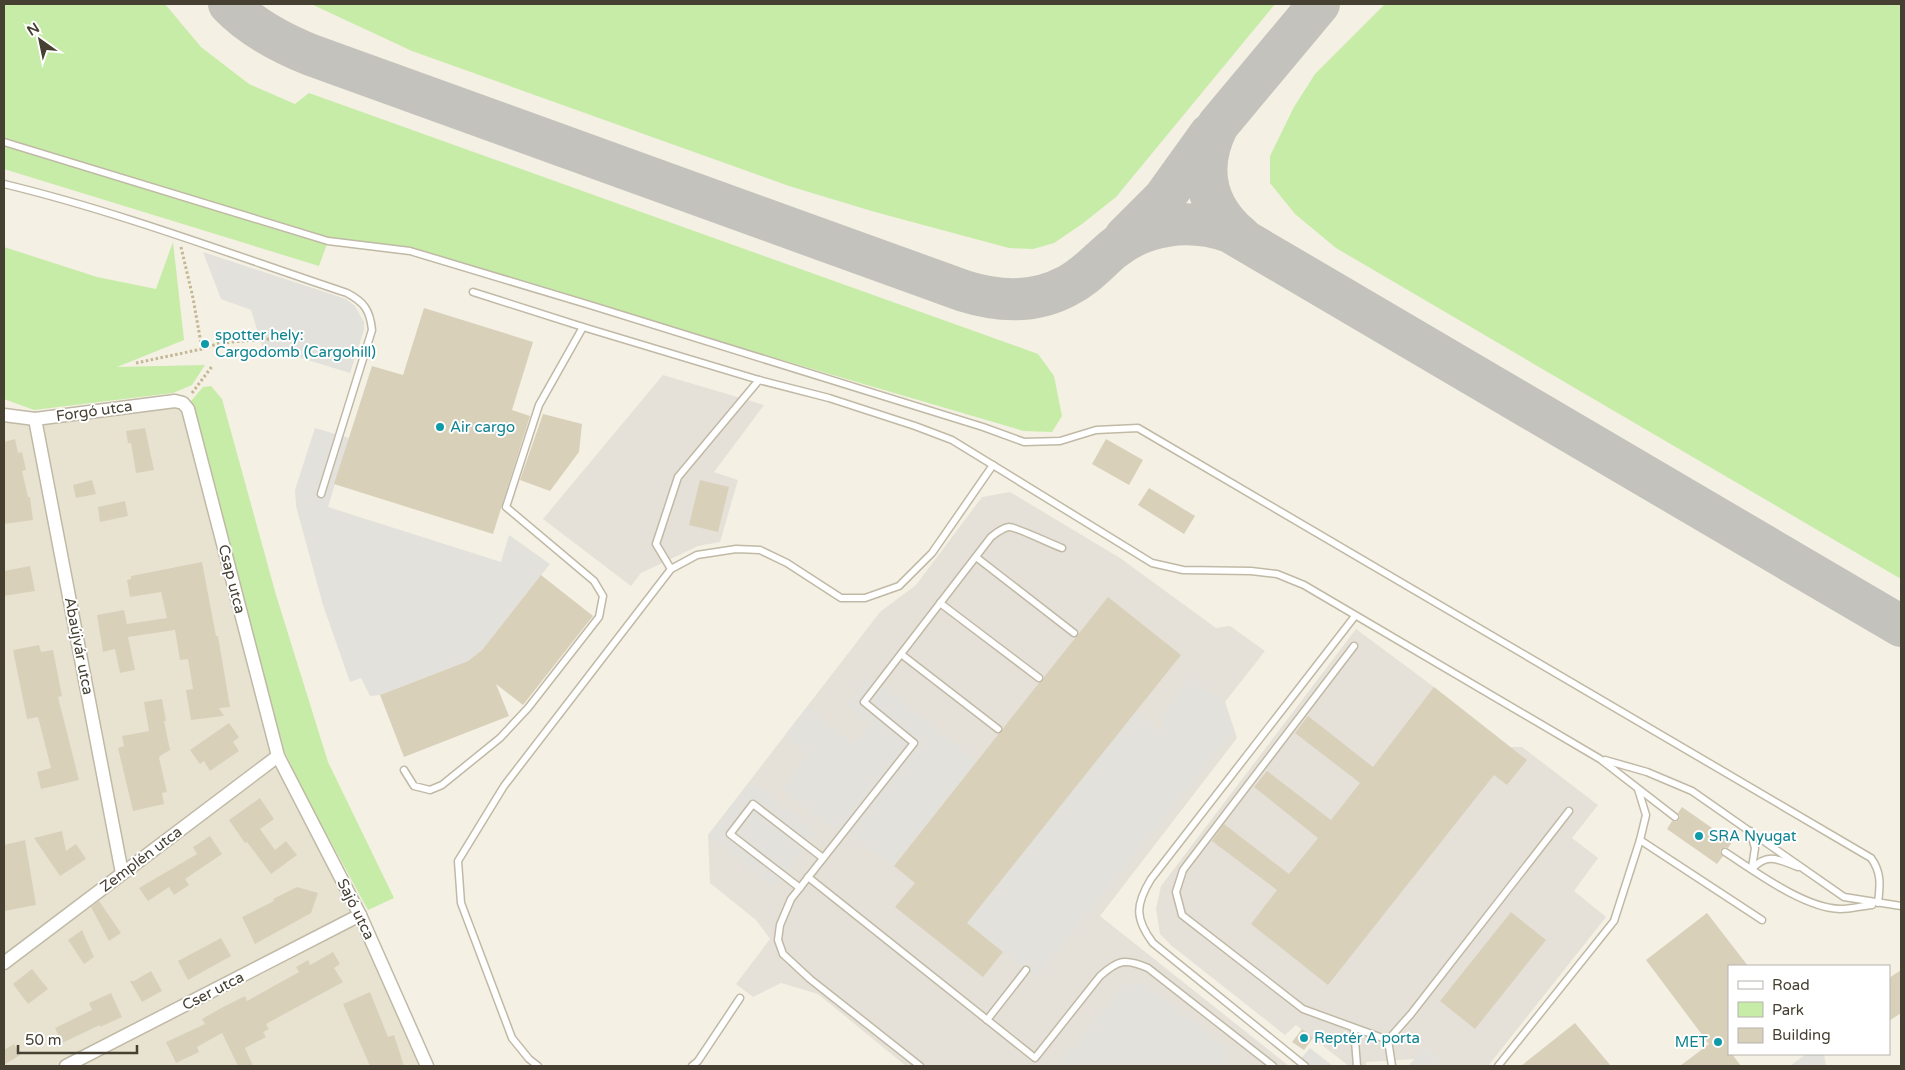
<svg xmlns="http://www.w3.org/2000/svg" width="1905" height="1070" viewBox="0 0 1905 1070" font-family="'Varela Round',sans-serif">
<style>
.residential{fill:#e8e3d1}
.industrial{fill:#e5e1d8}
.green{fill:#c6eca7}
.parking{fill:#e3e1dc}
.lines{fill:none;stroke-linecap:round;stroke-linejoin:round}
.taxiway{stroke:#c4c2bc;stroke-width:42}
.building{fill:#d9d0ba}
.service-casing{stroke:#c0b9a5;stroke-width:9}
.minor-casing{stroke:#c0b9a5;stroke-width:15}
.path{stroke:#c3b795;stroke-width:3;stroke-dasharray:2.5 2.5;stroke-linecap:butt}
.service{stroke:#fff;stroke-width:6}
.minor{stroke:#fff;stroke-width:12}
.culture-dot{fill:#0f9aa8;stroke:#fff;stroke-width:2}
.labels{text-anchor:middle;stroke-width:4;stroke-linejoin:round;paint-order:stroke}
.culture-label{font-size:15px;fill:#0d838f;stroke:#fff;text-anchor:start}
.street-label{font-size:15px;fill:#464033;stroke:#fff}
</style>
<rect width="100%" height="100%" fill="#f4f0e3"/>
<path class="residential" d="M183 403 278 756 427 1066H4V415Z"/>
<g class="industrial">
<path d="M663 375 764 405 714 472 738 480 720 542 698 546 641 573 631 586 543 519Z"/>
<path d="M1010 492 1120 558 1216 628 1230 626 1265 651 1225 702 1237 738 1100 916 1289 1066H906L818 994 781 983 753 997 736 984 770 939 756 920 710 883 708 835 880 612 916 585 982 497Z"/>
<path d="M1356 629 1434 687 1510 747H1522L1598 805 1572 838 1598 858 1574 891 1606 917 1488 1066H1446L1424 1049 1415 1059 1366 1062V1066H1349L1296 1025 1285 1035 1172 946 1160 934 1156 909 1161 886Z"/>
</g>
<g class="green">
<path d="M4 4H165L201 47 249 84 295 104 309 93 1038 354 1054 376 1062 416 1052 432 1024 431 410 251 328 241 319 266 4 169Z"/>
<path d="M311 4H1275L1116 197 1082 224 1054 243 1033 249 1009 248 875 212 789 186 412 51Z"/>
<path d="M1385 4H1901V579L1336 248 1295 214 1270 183V156L1294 107 1315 74Z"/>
<path d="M173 242 184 340 117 367 205 365 192 385 173 393 34 410 4 399V247L97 277 156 289Z"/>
<path d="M211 386 222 399 276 595 328 762 394 898 368 910 303 791 284 750 191 401 203 387Z"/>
</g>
<g class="parking">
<path d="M203 252 346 299 355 306 364 322V330L350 373 262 346 251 310 221 299Z"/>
<path d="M315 428 349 438 328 507 501 562 509 535 550 564 482 650 468 661 380 695 370 696 361 678 350 682 323 605 296 506 295 490Z"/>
<path d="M869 676 977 761 893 866 845 830 827 825 781 788 808 754 785 735 807 707 854 744 869 725 846 706Z"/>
<path d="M1191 677 1225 702 1234 730 1037 977 967 923 1136 712 1160 731 1166 724 1159 719Z"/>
<path d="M751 781 817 832 774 887 708 835Z"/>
<path d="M1143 983 1228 1048 1229 1066H1057L1125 984Z"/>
<path d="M1310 1048 1333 1066H1305L1299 1061Z"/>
<path d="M1424 1049 1446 1066H1408Z"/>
<path d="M1806 1054H1824L1826 1066H1790Z"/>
</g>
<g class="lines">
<g class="taxiway">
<path d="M229 4C252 28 281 43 311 55L964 291C999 302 1034 304 1067 286 1085 277 1097 263 1112 250 1145 223 1190 218 1230 232L1901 626"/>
<path d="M1125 237 1164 198 1210 134"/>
<path d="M1241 237C1205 207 1197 167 1218 125L1319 4"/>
</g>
</g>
<g class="building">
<path d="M424 308 533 342 512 410 530 416 493 534 334 484 372 366 403 375Z"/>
<path d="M543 414 582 424 579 452 550 491 520 480Z"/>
<path d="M145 428 154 470 136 473 131 443H128L126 431Z"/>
<path d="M15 439 18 453 22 452 26 470 22 471 28 497H30L33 520 4 524V442Z"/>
<path d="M1106 439 1143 460 1129 485 1092 464Z"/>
<path d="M92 480 96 494 76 498 73 485Z"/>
<path d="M700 480 729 487 718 532 689 525Z"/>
<path d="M1149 488 1195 516 1184 534 1138 505Z"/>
<path d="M125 501 128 516 100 522 98 507Z"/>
<path d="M202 562 216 636H218L230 707 219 708 224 716 191 720 186 690 193 689 188 659 180 660 175 630 128 637 135 670 120 673 115 649 103 652 97 615 124 610 127 624 167 618 161 592 130 597 127 580 131 579V576Z"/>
<path d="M30 566 35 591 4 596V571Z"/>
<path d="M541 575 593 616 523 705 496 684 509 716 404 757 380 695 468 661 482 650Z"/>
<path d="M1108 597 1181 655 967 923 1003 952 983 977 895 907 915 883 894 866 1039 683 1043 681 1044 677Z"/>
<path d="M39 645 41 652 53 650 62 696 58 697 79 780 41 789 37 772 51 768 38 717 27 719 13 650Z"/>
<path d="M1434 687 1527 760 1507 785 1494 775 1328 985 1251 924 1277 890 1212 841 1224 824 1289 874 1318 838 1254 787 1267 771 1331 820 1360 783 1295 733 1308 716 1373 767Z"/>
<path d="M162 699 166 721H164L170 750 160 756 159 758 167 792 162 793 164 804 133 811 118 748 124 746 122 736 149 731 144 702Z"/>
<path d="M229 723 239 737 233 742 239 751 210 771 204 761 200 764 190 750Z"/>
<path d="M260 798 274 819 260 829 275 850 286 841 297 855 271 874 247 842 245 843 229 820Z"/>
<path d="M1682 807 1732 842 1728 848 1725 847 1721 849 1720 852 1723 856 1717 864 1667 829 1672 821 1676 822 1679 820 1680 816 1678 813Z"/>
<path d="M62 831 66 851 76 844 86 859 60 876 34 838Z"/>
<path d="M210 836 222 854 185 879 189 885 174 895 169 887 148 901 139 888 197 854 193 847Z"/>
<path d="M25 840 36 905 4 911V845Z"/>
<path d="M297 887 318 893 311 913 255 944 242 917 274 901 273 899Z"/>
<path d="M99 901 121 933 109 941 91 907Z"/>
<path d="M1511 912 1546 940 1475 1029 1440 1001Z"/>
<path d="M1707 913 1748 966H1729V1054H1732L1741 1066H1680L1709 1044 1646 960Z"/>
<path d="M82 930 94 957 84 964 68 940Z"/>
<path d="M221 938 231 956 188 980 178 961Z"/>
<path d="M333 952 340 964 334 968 343 982 266 1024 269 1029 263 1032 266 1037 245 1048 253 1066H238L222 1033 197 1047 199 1052 176 1063 166 1042 205 1024 202 1019 223 1007 245 996 247 1001 299 972 296 967 308 960 310 965Z"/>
<path d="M32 969 48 989 28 1004 13 984Z"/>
<path d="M1901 970V1013L1889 1021V978Z"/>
<path d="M151 971 162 991 142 1002 130 981H134Z"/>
<path d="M370 992 388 1037 394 1035 404 1066H370L343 1004Z"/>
<path d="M111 993 122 1017 100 1027V1025L62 1043 55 1028 92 1010 89 1003Z"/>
<path d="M1575 1023 1611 1066H1521Z"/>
<path d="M1302 1029 1313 1038 1304 1050 1292 1042Z"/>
<path d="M14 1044 20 1055 4 1065V1050Z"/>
</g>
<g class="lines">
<g class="service-casing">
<g id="service">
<path d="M4 142 328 241 410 251 593 306 983 427 1024 442 1060 441 1096 430 1138 428 1871 858C1882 873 1880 886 1878 903"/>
<path d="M4 184C120 212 233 255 347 293 364 302 370 310 372 330L321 494"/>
<path d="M473 292 583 327 759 380 829 398 915 426 952 440 1152 563 1183 570 1251 571 1277 574 1304 585 1600 759 1675 817"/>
<path d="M976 557 1074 633"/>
<path d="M671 569 656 544 678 477 759 380"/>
<path d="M940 603 1039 678"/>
<path d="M1354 646 1183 870 1176 892 1182 915 1303 1009 1388 1040"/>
<path d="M901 654 998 729"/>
<path d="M1605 760 1647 772 1692 791 1844 897 1901 906"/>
<path d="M404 770 414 786 430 790 442 785 500 738 528 708 599 617 603 596 594 581 506 507 539 405 583 327"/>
<path d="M1750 831 1755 848 1752 868"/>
<path d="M1640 840 1762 920"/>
<path d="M1725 852C1756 872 1804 908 1840 909 1851 909 1861 906 1872 905"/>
<path d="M1752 869C1768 852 1779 860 1798 867"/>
<path d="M808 877 1035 1058 1100 976C1118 960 1125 958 1148 968L1273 1066"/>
<path d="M800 888 730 834 753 804 823 858"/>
<path d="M987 1020 1026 970"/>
<path d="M1354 1028 1357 1066"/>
<path d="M538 1066 529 1059 512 1038 461 903 458 861 504 786 671 569 697 555 736 549 760 550 787 563 841 598H865L899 586 932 553 993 465"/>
<path d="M692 1066 698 1061 740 998"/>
<path d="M920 1066 810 979 783 954 778 940 780 925 791 899 914 743 864 702 991 537C996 533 1002 528 1009 527 1014 526 1053 545 1062 548"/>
<path d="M1305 1066 1153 943C1135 919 1135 905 1151 879L1355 616"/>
<path d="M1392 1066 1388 1040 1411 1014 1569 811"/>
<path d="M1498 1066 1614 921 1640 840 1646 815 1638 789"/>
</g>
</g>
<g class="minor-casing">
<g id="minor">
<path d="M4 415 35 419 175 401 183 403 188 409 278 756 360 915 427 1066"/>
<path d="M35 419 122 873"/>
<path d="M4 963 278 756"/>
<path d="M66 1066 360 915"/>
</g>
</g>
<g class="path">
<path d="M181 247 193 298 202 349 220 343 269 339"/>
<path d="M136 363 202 349"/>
<path d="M192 393 213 365"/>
</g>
<use href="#service" class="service"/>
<use href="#minor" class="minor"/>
</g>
<g class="culture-dot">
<circle cx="205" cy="344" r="5"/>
<circle cx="440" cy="427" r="5"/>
<circle cx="1699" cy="836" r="5"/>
<circle cx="1304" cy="1038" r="5"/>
<circle cx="1718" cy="1042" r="5"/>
</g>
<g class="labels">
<g class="culture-label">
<text x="215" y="340">spotter hely:<tspan x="215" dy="17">Cargodomb (Cargohill)</tspan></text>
<text x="450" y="432">Air cargo</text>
<text x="1709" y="841">SRA Nyugat</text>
<text x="1314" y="1043">Reptér A porta</text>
<text x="1708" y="1047" text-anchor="end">MET</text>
</g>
<g class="street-label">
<text transform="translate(94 411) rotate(-8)" y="5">Forgó utca</text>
<text transform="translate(232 579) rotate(76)" y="5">Csap utca</text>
<text transform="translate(79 646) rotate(79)" y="5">Abaújvár utca</text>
<text transform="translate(141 859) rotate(-37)" y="5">Zemplén utca</text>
<text transform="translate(356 909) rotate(64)" y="5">Sajó utca</text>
<text transform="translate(213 991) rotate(-27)" y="5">Cser utca</text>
</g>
</g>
<rect width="1905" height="1070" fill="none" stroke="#464033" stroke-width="10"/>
<rect x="1728" y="965" width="162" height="90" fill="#ffffff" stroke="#b5b3ad"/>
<rect x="1738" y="981" width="25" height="8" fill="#ffffff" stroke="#b5b3ad"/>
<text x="1772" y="990" font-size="15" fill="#464033">Road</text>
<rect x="1738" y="1002" width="25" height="15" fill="#c6eca7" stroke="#b5b3ad"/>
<text x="1772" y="1015" font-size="15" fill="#464033">Park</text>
<rect x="1738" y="1028" width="25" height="15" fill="#d9d0ba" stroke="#b5b3ad"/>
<text x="1772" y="1040" font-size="15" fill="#464033">Building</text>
<g transform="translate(40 40) rotate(327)" stroke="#ffffff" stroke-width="4" paint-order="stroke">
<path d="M0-4L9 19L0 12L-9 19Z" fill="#464033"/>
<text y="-8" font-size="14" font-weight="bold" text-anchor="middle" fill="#464033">N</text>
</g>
<path d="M18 1045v8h119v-8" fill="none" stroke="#464033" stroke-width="2.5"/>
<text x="25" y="1045" font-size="15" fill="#464033" stroke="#ffffff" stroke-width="4" paint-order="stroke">50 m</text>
</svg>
